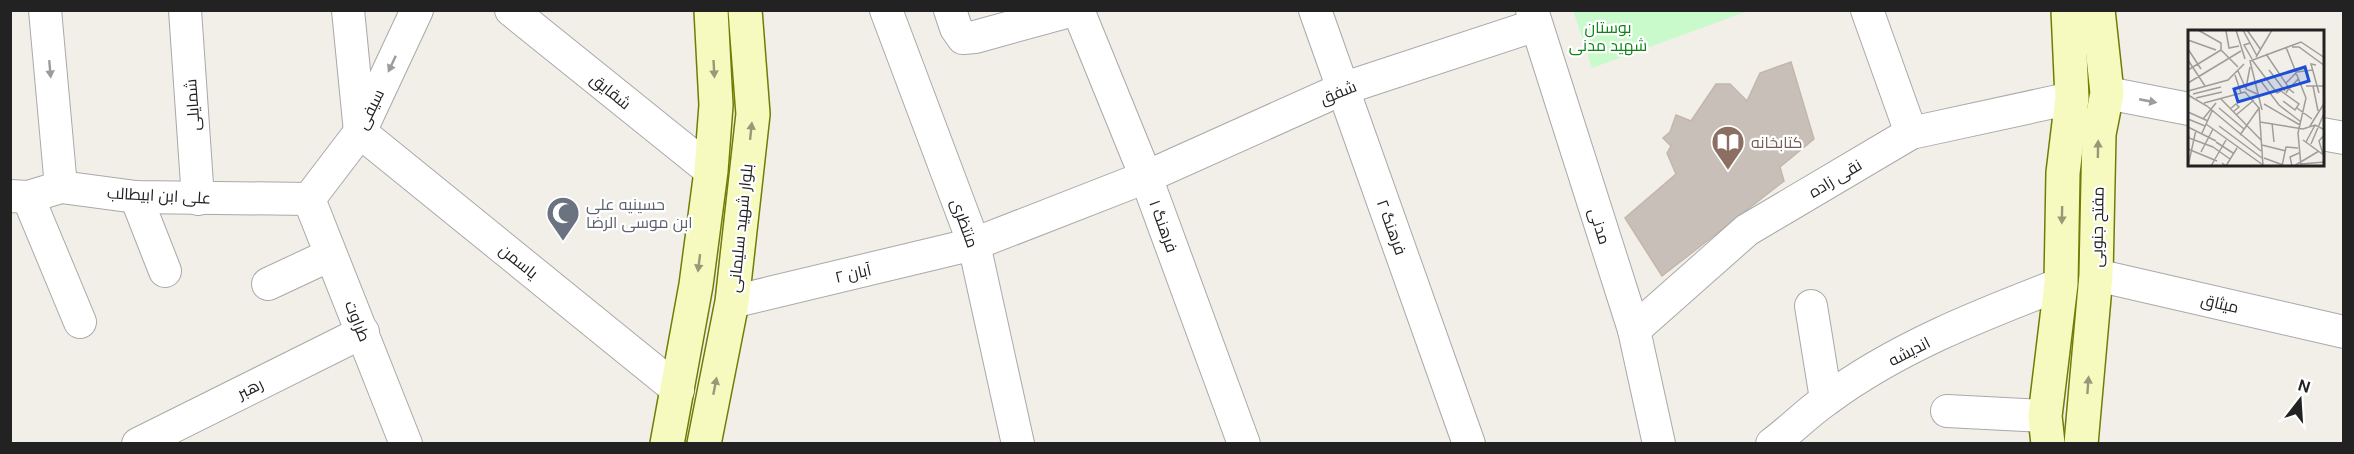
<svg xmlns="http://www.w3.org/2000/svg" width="2354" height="454" viewBox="0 0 2354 454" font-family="'DM Sans',Cairo,sans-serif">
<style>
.park{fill:#c8facc}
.building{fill:#c7bfb8;stroke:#c4b6ab;stroke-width:1.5}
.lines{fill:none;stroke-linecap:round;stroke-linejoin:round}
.street-casing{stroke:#a9a9a9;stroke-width:34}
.secondary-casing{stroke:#707d05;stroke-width:36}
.street{stroke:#fff;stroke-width:32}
.secondary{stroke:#f7fabf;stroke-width:33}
.oneway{fill:#9c9c9c}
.oneway2{fill:#979978}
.labels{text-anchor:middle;stroke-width:4.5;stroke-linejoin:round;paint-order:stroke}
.park-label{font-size:16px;fill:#0c8416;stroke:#fff}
.street-label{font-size:16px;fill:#222;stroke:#fff}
.education-label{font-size:16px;fill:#785e54;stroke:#fff;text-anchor:start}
.worship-label{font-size:16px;fill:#5b616d;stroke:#fff;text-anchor:start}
.inset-road{fill:none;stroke:#9f9d99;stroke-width:1.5}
.view{fill:#1d4ed8;fill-opacity:0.15;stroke:#1d4ed8;stroke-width:3}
.inset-edge{fill:none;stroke:#222;stroke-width:3}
</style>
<rect width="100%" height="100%" fill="#f2efe9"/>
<path class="park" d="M1573 10H1748V11L1592 68Z"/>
<path class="building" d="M1791 62 1814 139 1780 167 1784 181 1662 276 1625 218 1676 174 1667 153 1671 146 1663 138 1670 132 1676 115 1691 121 1716 84H1730L1747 101 1760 73Z"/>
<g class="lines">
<g class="street-casing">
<g id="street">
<path d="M45 10 61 187"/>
<path d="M185 10 198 199"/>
<path d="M348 10 360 132 678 390"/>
<path d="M511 10 711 171"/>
<path d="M886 10 974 244 1018 444"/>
<path d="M950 10 956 28 963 38 975 37 1073 10"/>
<path d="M1078 10 1146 177 1244 444"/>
<path d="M1315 10 1469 444"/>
<path d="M1532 10 1634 330 1659 444"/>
<path d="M1867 10 1911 133"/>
<path d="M2107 93 2189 109"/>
<path d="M2322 134 2344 138"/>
<path d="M10 196 28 197 61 187 136 197 309 199"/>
<path d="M28 197 80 322"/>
<path d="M136 197 165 271"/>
<path d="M309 199 406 444"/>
<path d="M309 199 360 132 417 10"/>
<path d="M2096 275 2344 332"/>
<path d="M268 284 330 255"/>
<path d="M732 302 974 244 1146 177 1342 89 1536 25"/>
<path d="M1811 306 1826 399"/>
<path d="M1634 330 1747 230 1911 133 2072 98"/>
<path d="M1947 411 2045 416"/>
<path d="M138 444 363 332"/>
<path d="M1772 444C1791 430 1807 413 1826 400 1896 348 1980 315 2061 284"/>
</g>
</g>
<g class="secondary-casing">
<g id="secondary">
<path d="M667 444 696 285 711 171 716 105 711 10"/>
<path d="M704 444 732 302 753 114 745 10"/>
<path d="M2048 444 2045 416 2061 284 2063 173 2072 98 2068 10"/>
<path d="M2081 444 2096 275 2099 134 2107 93 2098 10"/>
</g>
</g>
<use href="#street" class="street"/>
<use href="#secondary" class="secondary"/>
</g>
<defs><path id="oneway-solid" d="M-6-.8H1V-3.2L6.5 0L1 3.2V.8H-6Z" transform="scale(1.5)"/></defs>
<g class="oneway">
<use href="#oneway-solid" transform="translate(392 64) rotate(115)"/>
<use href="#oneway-solid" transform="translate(50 69) rotate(85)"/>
<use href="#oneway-solid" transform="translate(2148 101) rotate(11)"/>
</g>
<g class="oneway2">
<use href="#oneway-solid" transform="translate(714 69) rotate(87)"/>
<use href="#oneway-solid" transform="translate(751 131) rotate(-84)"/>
<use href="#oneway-solid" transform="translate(2098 149) rotate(-89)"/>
<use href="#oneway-solid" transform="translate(2062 215) rotate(91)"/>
<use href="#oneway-solid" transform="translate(699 263) rotate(97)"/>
<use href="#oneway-solid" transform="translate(2088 385) rotate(-86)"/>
<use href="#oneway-solid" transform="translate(715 386) rotate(-79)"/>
</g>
<defs>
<g id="library-pin" transform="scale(1.725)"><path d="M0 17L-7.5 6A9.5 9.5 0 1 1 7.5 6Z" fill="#8d6e63" stroke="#fff"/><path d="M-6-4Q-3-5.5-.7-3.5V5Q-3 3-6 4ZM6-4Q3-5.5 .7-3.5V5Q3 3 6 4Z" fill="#fff"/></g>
<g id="mosque-pin" transform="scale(1.725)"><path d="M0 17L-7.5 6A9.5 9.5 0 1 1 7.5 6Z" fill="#6b7280" stroke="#fff"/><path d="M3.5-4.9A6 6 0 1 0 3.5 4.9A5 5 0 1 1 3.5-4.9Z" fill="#fff"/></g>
</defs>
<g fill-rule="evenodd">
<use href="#library-pin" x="1728" y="142"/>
<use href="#mosque-pin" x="563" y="213"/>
</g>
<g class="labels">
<g class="park-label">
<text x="1608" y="33">بوستان<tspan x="1608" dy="18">شهید مدنی</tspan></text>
</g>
<g class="street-label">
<text transform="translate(611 91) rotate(39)" y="6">شقایق</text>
<text transform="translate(1338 92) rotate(-22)" y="6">شفق</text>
<text transform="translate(192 105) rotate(-94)" y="6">شمایلی</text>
<text transform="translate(370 109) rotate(-64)" y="6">سیفی</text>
<text transform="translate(1835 178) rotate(-31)" y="6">نقی زاده</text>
<text transform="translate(159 195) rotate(3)" y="6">علی ابن ابیطالب</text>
<text transform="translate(965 223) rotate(70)" y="6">منتظری</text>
<text transform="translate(1164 226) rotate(70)" y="6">فرهنگ ۱</text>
<text transform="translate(1600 226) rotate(72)" y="6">مدنی</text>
<text transform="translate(1392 227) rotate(70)" y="6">فرهنگ ۲</text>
<text transform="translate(2097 227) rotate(-89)" y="6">مفتح جنوبی</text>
<text transform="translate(740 228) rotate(-84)" y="6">بلوار شهید سلیمانی</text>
<text transform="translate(519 261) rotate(39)" y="6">یاسمن</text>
<text transform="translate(853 273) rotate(-13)" y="6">آبان ۲</text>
<text transform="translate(2220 303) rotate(13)" y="6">میثاق</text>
<text transform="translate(358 321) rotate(68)" y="6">طراوت</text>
<text transform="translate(1909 351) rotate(-27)" y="6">اندیشه</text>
<text transform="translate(250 388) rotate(-26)" y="6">رهبر</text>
</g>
<g class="education-label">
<text x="1751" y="148">کتابخانه</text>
</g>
<g class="worship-label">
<text x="586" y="210">حسینیه علی<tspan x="586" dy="18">ابن موسی الرضا</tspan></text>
</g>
</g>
<g transform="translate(2188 30)">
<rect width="136" height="136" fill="#f2efe9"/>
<path class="inset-road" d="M10 0 33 13V20M24 0H45M48 0 57 29M55 0 69 26M59 0 73 20M38 1 41 18 51 16M0 10 28 20M62 13 56 15 64 29M98 17 118 68 110 103 113 136M104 17H111L137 36M0 19 13 39M78 24 101 58 98 63M68 27 84 0M0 30 17 56M64 30 89 63 93 61 111 74 107 80 95 71M128 35 123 34 131 63M0 40 33 20 50 37M81 40 97 61M50 41 58 59 69 64M47 45 53 63M72 50 91 75 113 92M0 53 53 21M98 53 109 42 125 40M118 56H137M125 56 130 81M58 58 62 37M0 61 40 50 56 34M106 63 101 59 111 48M5 64 33 57M0 65 19 76 73 121M8 68 34 62M32 68 73 110M16 73 57 62M76 74 112 95M71 77 75 136M31 78 56 99M109 78 124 89M42 79 48 74 51 77 45 82M74 80 62 31 113 12 137 28M0 82 20 91M48 85 66 70M0 89 17 96M15 89 28 73M72 92 115 99 127 95 137 100M84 93 86 112M18 94 75 135M31 96 74 128M122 96 137 72M0 97 28 111M0 102 1 108 25 117M14 103 24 81M52 105 71 78 57 62M115 110 137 126M28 112 45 123M118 112 127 95M123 114 137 81M74 115 98 121M25 117 42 129M0 119 29 131M13 122 25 99M135 124 131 111 137 104M76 128 95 135M34 133 38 136 49 118M113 134 137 132M0 136 8 100M23 136 38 110M94 136 98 117 110 118M104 136 102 127 111 123M106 136 131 121"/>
<path class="view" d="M117 37 121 51 50 72 46 59Z"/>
<rect width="136" height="136" class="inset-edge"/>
</g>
<rect width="2354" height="454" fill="none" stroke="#222222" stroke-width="24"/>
<g transform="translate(2300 400) rotate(17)" stroke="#ffffff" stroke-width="4.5" paint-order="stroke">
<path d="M0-4.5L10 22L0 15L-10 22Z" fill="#222222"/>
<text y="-9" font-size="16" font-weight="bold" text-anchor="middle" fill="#222222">N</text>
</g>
</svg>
